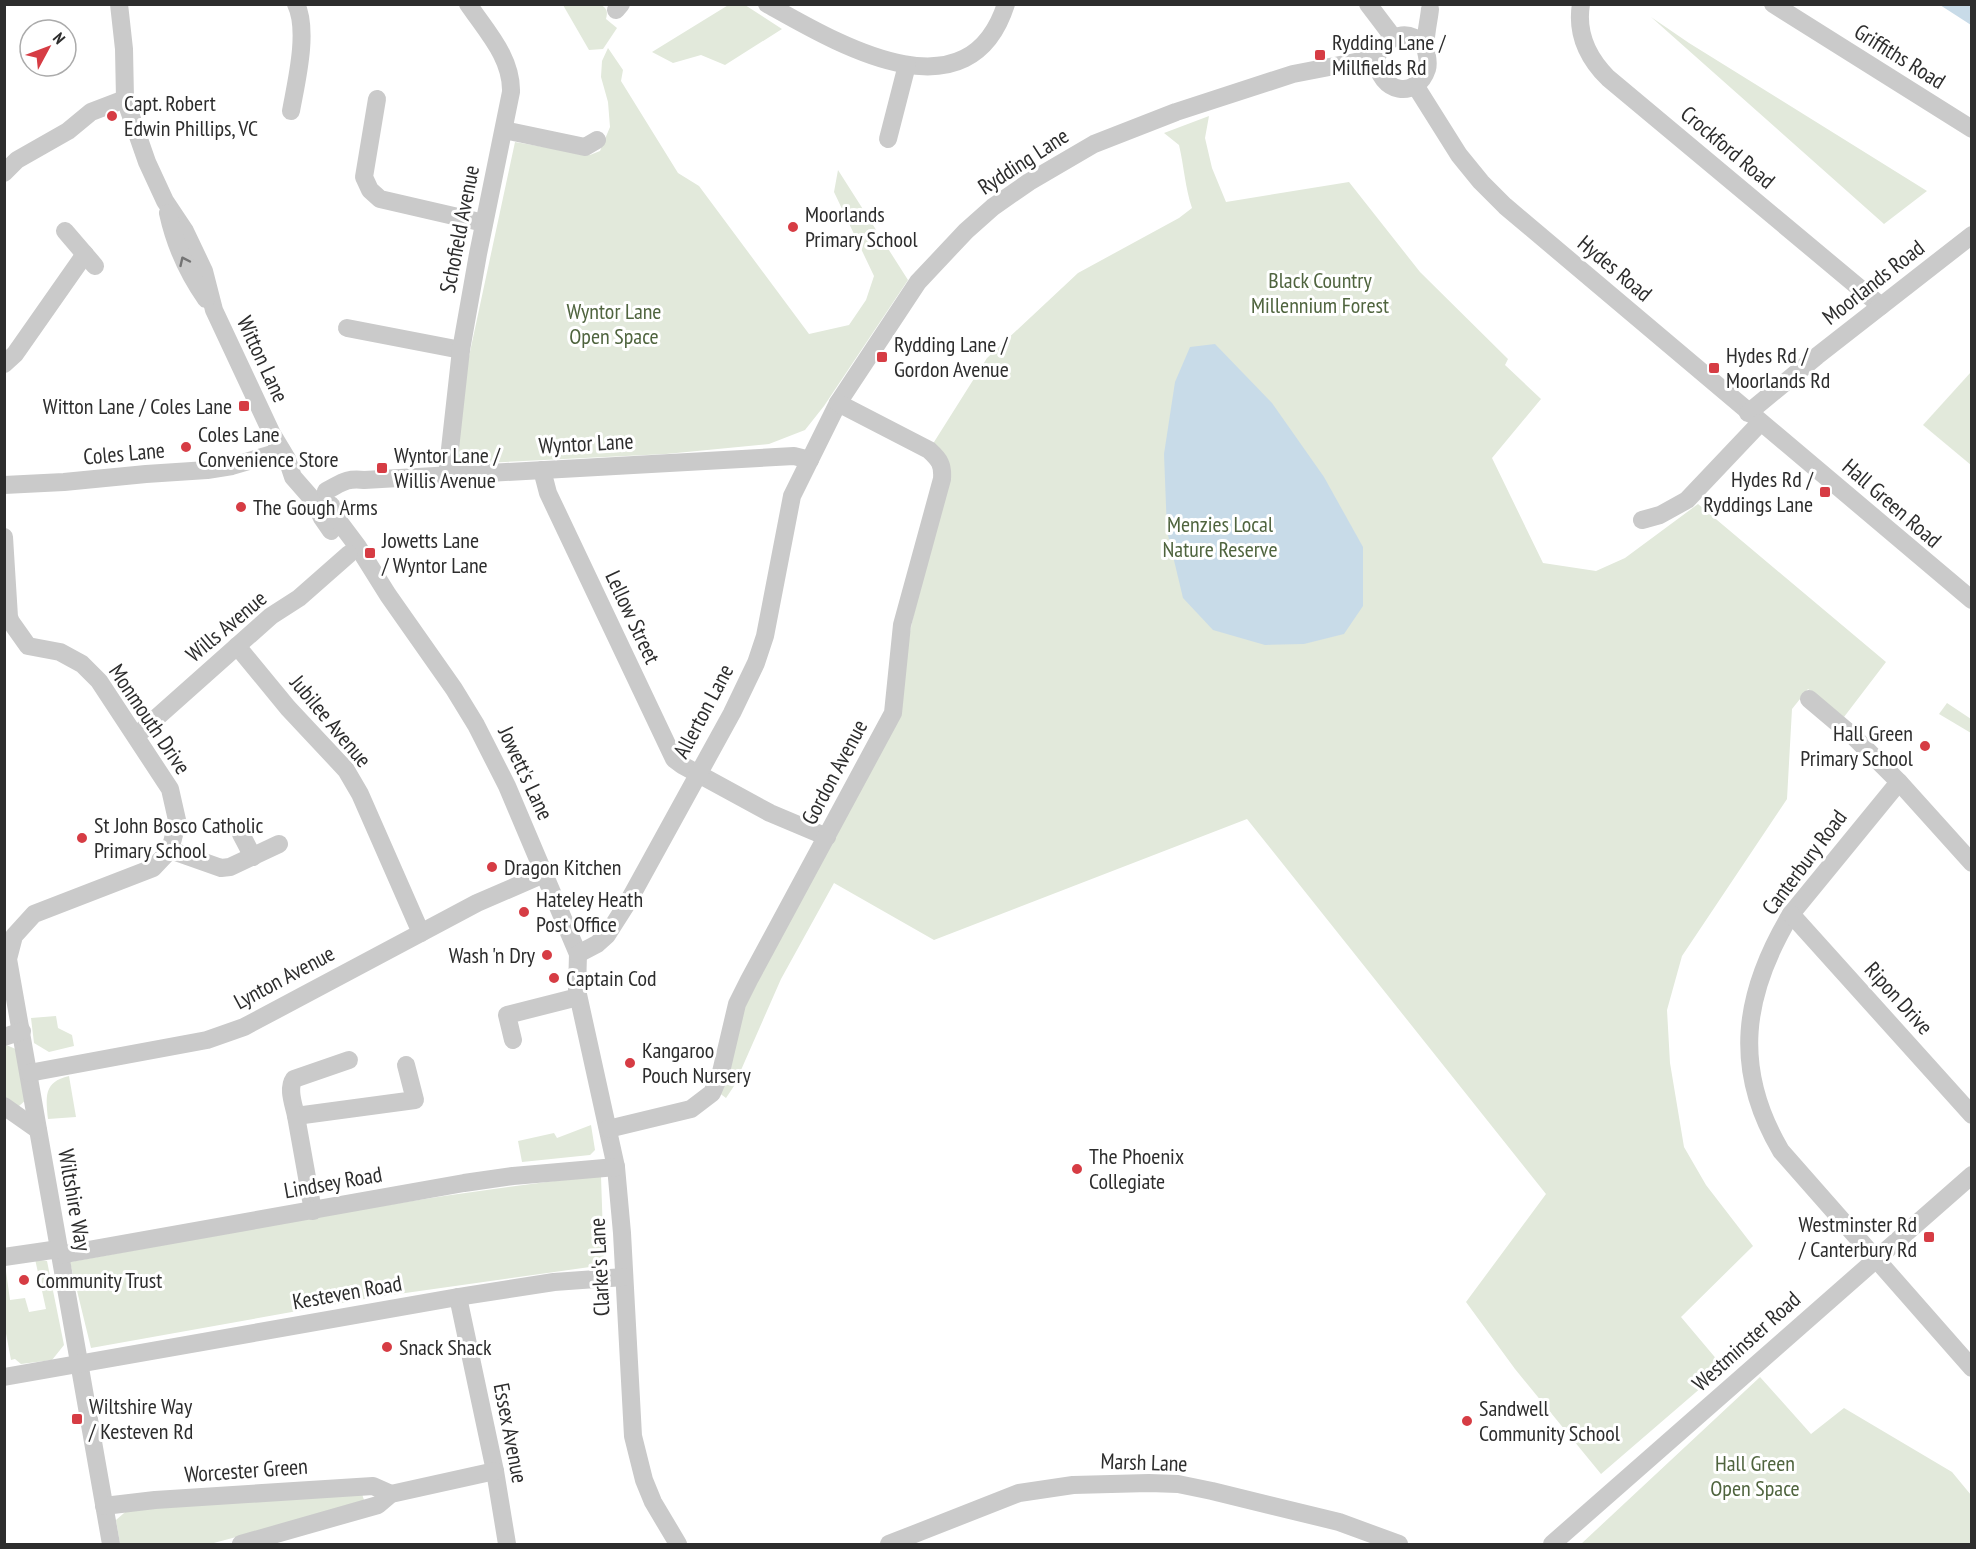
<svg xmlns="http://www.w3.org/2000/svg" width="1976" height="1549" viewBox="0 0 1976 1549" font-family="'PT Sans Narrow',sans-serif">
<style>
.green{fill:#e2e9db}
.water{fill:#c8dbe8}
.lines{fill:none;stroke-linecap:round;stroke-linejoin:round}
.minor{stroke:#cacaca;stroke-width:18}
.oneway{stroke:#747474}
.poi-dot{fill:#d63c44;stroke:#fff;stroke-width:2}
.labels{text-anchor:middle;stroke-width:6;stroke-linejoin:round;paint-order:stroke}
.poi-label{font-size:22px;fill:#2d2d2d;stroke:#fff;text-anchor:start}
.street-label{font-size:22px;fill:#2d2d2d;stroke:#fff}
.park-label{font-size:22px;fill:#4f643e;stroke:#fff}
</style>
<rect width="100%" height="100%" fill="#fff"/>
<g class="green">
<path d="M730 4 745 5 782 29 725 65 701 55 673 63 652 52Z"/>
<path d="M563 5H601C607 8 608 12 606 19L617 28 603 49 589 50Z"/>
<path d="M1651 17 1689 43 1927 191 1884 224Z"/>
<path d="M608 48 623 70 621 81 678 173 699 186 809 334 849 325 866 300 874 276 834 192 838 170 908 280 824 406 805 430 769 444 666 454 463 464 453 457 462 389 515 142 590 155 600 151 610 127 608 102 601 77 602 61Z"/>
<path d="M1209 116 1205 138 1212 168 1226 202 1349 182 1420 272 1508 359 1505 365 1541 399 1492 458 1543 563 1596 571 1625 558 1698 504 1886 662 1844 717 1808 689 1792 709 1787 799 1682 956 1667 1010 1670 1063 1684 1147 1706 1185 1753 1246 1681 1317 1724 1368 1601 1474 1515 1369 1466 1302 1546 1194 1247 819 934 940 834 883 781 979 734 1086 726 1098 714 1089 729 1036 893 713 942 479 929 450 987 358 1078 273 1179 218 1192 208C1185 187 1184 166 1179 145L1164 133Z"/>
<path d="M1971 372V465L1923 425Z"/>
<path d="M1947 703 1971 719V733L1939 714Z"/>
<path d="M56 1016 58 1028 72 1035 74 1046 49 1052 34 1043 31 1018Z"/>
<path d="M4 1044 18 1050 27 1099 19 1106 5 1100Z"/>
<path d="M69 1076 76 1117 48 1119C46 1097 43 1082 69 1076Z"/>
<path d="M591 1125 595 1150 590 1155 522 1162 518 1141 554 1133 557 1138Z"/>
<path d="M601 1176 604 1265 370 1298 91 1348 70 1262C246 1230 422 1194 601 1176Z"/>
<path d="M35 1259 47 1261 64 1345 52 1360 21 1364 15 1359 11 1360 5 1328V1264L10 1300 25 1298 29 1312 46 1309Z"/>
<path d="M1760 1377 1811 1434 1844 1408 1952 1472 1971 1495V1544H1581Z"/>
<path d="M361 1491 365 1503 210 1544H120L116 1520 131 1507Z"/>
</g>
<g class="water">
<path d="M1940 5H1971V25Z"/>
<path d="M1215 344 1272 403 1324 477 1363 547V606L1344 634 1304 644 1265 645 1213 630 1183 598 1167 531 1164 454 1175 382 1190 347Z"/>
</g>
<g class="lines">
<g class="minor">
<path d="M119 4 124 49 125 99 147 162 165 201 185 231 204 271 214 310 272 434 287 459 293 477 314 501 322 518 331 531"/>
<path d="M767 4C835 42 968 123 1006 4"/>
<path d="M1368 4 1393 37"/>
<path d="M1581 4C1576 34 1588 58 1608 78L1881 306"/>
<path d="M1773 4 1972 129"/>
<path d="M616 10 621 4"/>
<path d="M1426 50C1412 25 1385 35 1376 58 1379 94 1417 100 1427 69 1429 62 1427 57 1426 51 1424 38 1429 21 1430 9"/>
<path d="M1415 85 1459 155 1481 182 1505 206 1972 600"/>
<path d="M377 99 364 177 370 190 380 199 484 223"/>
<path d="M291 111C296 83 309 31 296 4"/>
<path d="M504 130 585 147 597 140"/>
<path d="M888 139 907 65"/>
<path d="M4 173 17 160 68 131 91 112 125 99"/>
<path d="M168 213C175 245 187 272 206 299"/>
<path d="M65 231 95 266"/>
<path d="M347 328 461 350"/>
<path d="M4 364 15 354 85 254"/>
<path d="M1748 413 1817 356 1972 235"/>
<path d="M542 470 548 493 674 759 682 765 770 813 827 837"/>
<path d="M447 476 461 350 478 254 511 92C512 58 487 32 468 4"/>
<path d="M4 485 64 482 146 474 207 470 232 466 282 451"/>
<path d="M326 491C342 483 345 478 364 480L794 456 810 460"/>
<path d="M331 505 332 513 337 519 358 547 388 595 454 689 476 725 507 786 578 954 577 990 616 1167 622 1233 633 1436 644 1480 653 1502 678 1544"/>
<path d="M1642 520 1660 515 1687 500 1760 423"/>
<path d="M4 537 9 617 11 622 28 646 60 652 82 664 99 681 170 789 177 820 175 831 170 850 153 868 34 914 14 936 8 959 111 1544"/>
<path d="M237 646 288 708 346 770 360 794 421 933"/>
<path d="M1809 699 1854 737 1899 782 1972 863"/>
<path d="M136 736 271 616 299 598 349 554"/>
<path d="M1899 782 1791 914C1743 994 1732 1068 1781 1151L1972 1368"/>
<path d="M241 834 253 857"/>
<path d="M170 850 221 868 230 867 279 844"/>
<path d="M1791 914 1972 1115"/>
<path d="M578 954 597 944 607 935 628 902 732 713 756 663 765 636 792 496 838 403 918 282 966 231 993 207 1029 182 1094 144 1176 112 1293 74 1376 58"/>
<path d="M4 1037 22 1031"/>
<path d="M513 1040 507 1015 578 997"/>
<path d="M29 1073 207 1040 244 1027 477 903 544 874"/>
<path d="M4 1106 38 1130"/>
<path d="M296 1116C294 1105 287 1089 294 1079L349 1060"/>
<path d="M608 1129 691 1109 712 1093 721 1072 737 1004 749 980 893 713 902 625 942 479C943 465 940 460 929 450L838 403"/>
<path d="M313 1211 296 1116 415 1100 406 1065"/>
<path d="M60 1255 464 1183 513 1176 616 1167"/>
<path d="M4 1257 59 1249"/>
<path d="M458 1297 495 1471 507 1544"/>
<path d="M4 1377 458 1297 554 1282 624 1277"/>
<path d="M104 1506 155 1500 373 1486 391 1494"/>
<path d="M241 1544 378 1505 391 1494 495 1471"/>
<path d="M889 1544 1019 1493 1073 1485 1149 1483 1178 1484 1212 1491 1339 1522 1399 1544"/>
<path d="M1552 1544 1972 1175"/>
</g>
</g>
<defs><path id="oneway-chevron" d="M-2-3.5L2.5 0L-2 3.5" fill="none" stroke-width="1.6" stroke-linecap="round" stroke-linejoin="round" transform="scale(1.5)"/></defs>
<use class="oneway" href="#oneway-chevron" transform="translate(184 261) rotate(-115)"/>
<g class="poi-dot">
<rect x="1314" y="49" width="12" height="12" rx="3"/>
<circle cx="112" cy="116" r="6"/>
<circle cx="793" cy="227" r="6"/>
<rect x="876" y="351" width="12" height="12" rx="3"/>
<rect x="1708" y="362" width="12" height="12" rx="3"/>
<rect x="238" y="400" width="12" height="12" rx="3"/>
<circle cx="186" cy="447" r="6"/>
<rect x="376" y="462" width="12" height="12" rx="3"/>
<rect x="1819" y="486" width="12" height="12" rx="3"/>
<circle cx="241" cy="507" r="6"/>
<rect x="364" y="547" width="12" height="12" rx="3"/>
<circle cx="1925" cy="746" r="6"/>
<circle cx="82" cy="838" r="6"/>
<circle cx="492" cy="867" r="6"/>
<circle cx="524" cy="912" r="6"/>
<circle cx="547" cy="955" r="6"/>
<circle cx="554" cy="978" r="6"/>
<circle cx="630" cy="1063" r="6"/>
<circle cx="1077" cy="1169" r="6"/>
<rect x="1923" y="1231" width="12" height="12" rx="3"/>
<circle cx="24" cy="1280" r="6"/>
<circle cx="387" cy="1347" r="6"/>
<rect x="71" y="1413" width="12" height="12" rx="3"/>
<circle cx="1467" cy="1421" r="6"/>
</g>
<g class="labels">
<g class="poi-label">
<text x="1332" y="50">Rydding Lane /<tspan x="1332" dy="25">Millfields Rd</tspan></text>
<text x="124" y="111">Capt. Robert<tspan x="124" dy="25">Edwin Phillips, VC</tspan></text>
<text x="805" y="222">Moorlands<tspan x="805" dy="25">Primary School</tspan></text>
<text x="894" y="352">Rydding Lane /<tspan x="894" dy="25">Gordon Avenue</tspan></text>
<text x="1726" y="363">Hydes Rd /<tspan x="1726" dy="25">Moorlands Rd</tspan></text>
<text x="232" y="414" text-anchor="end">Witton Lane / Coles Lane</text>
<text x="198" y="442">Coles Lane<tspan x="198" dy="25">Convenience Store</tspan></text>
<text x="394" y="463">Wyntor Lane /<tspan x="394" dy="25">Willis Avenue</tspan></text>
<text x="1813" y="487" text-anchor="end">Hydes Rd /<tspan x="1813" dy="25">Ryddings Lane</tspan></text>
<text x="253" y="515">The Gough Arms</text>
<text x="382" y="548">Jowetts Lane<tspan x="382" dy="25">/ Wyntor Lane</tspan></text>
<text x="1913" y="741" text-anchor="end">Hall Green<tspan x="1913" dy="25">Primary School</tspan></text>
<text x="94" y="833">St John Bosco Catholic<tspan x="94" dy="25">Primary School</tspan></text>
<text x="504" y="875">Dragon Kitchen</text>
<text x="536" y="907">Hateley Heath<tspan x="536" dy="25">Post Office</tspan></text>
<text x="535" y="963" text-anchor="end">Wash 'n Dry</text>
<text x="566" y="986">Captain Cod</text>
<text x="642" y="1058">Kangaroo<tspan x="642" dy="25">Pouch Nursery</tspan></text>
<text x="1089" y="1164">The Phoenix<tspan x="1089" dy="25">Collegiate</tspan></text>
<text x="1917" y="1232" text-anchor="end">Westminster Rd<tspan x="1917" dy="25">/ Canterbury Rd</tspan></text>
<text x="36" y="1288">Community Trust</text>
<text x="399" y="1355">Snack Shack</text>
<text x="89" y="1414">Wiltshire Way<tspan x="89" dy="25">/ Kesteven Rd</tspan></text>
<text x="1479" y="1416">Sandwell<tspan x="1479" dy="25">Community School</tspan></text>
</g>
<g class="street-label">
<text transform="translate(1900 56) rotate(32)" y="8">Griffiths Road</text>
<text transform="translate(1728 147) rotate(40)" y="8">Crockford Road</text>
<text transform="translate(1023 161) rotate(-33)" y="8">Rydding Lane</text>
<text transform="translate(459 229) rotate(-79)" y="8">Schofield Avenue</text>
<text transform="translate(1615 268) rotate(40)" y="8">Hydes Road</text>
<text transform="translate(1873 282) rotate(-38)" y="8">Moorlands Road</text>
<text transform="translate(263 359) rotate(65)" y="8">Witton Lane</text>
<text transform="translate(586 443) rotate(-3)" y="8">Wyntor Lane</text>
<text transform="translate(124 453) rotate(-5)" y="8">Coles Lane</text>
<text transform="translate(1892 503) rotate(41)" y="8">Hall Green Road</text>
<text transform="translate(633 617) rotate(65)" y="8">Lellow Street</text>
<text transform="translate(226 626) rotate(-40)" y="8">Wills Avenue</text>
<text transform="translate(703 711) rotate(-62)" y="8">Allerton Lane</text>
<text transform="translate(150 719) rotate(56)" y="8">Monmouth Drive</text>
<text transform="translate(331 721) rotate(50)" y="8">Jubilee Avenue</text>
<text transform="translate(834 772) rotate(-62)" y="8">Gordon Avenue</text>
<text transform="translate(526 773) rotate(65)" y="8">Jowett's Lane</text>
<text transform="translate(1804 862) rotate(-53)" y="8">Canterbury Road</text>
<text transform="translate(284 977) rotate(-28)" y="8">Lynton Avenue</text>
<text transform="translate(1899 998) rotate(48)" y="8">Ripon Drive</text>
<text transform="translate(333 1182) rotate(-10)" y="8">Lindsey Road</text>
<text transform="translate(75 1200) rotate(80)" y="8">Wiltshire Way</text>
<text transform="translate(599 1267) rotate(-93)" y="8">Clarke's Lane</text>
<text transform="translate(347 1292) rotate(-10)" y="8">Kesteven Road</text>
<text transform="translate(1746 1341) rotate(-42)" y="8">Westminster Road</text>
<text transform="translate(511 1433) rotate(79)" y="8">Essex Avenue</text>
<text transform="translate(1144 1462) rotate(2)" y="8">Marsh Lane</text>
<text transform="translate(246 1470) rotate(-4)" y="8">Worcester Green</text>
</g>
<g class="park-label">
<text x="1320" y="288">Black Country<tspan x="1320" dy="25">Millennium Forest</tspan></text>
<text x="614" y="319">Wyntor Lane<tspan x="614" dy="25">Open Space</tspan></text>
<text x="1220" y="532">Menzies Local<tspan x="1220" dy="25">Nature Reserve</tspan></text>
<text x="1755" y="1471">Hall Green<tspan x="1755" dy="25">Open Space</tspan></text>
</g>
</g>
<rect width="1976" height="1549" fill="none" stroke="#2d2d2d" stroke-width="12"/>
<g transform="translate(48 48) rotate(49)"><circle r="28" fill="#ffffff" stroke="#ababab" stroke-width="1.5"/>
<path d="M0-4.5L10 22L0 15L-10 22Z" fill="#d63c44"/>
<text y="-9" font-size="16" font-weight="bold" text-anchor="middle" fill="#2d2d2d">N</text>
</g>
</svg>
